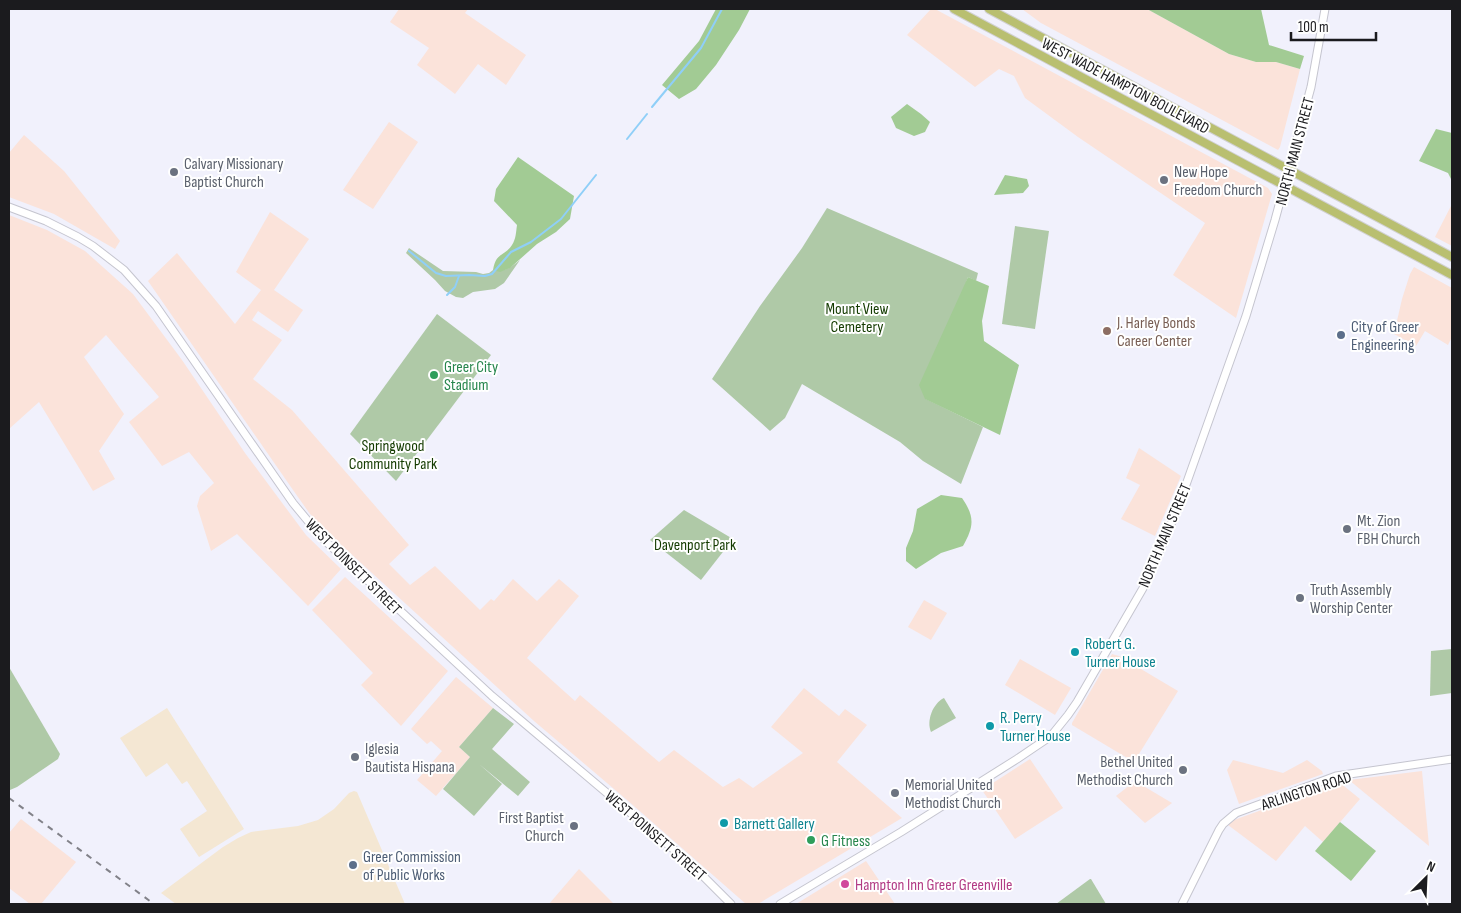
<svg xmlns="http://www.w3.org/2000/svg" width="1461" height="913" viewBox="0 0 1461 913" font-family="'Sofia Sans Condensed',sans-serif">
<style>
.commercial{fill:#fbe3da}
.industrial{fill:#f4e7d3}
.green{fill:#afc9a7}
.forest{fill:#a2cb94}
.lines{fill:none;stroke-linecap:round;stroke-linejoin:round}
.stream{stroke:#8fcff8;stroke-width:2}
.secondary-casing{stroke:#c5c5cf;stroke-width:9}
.primary-casing{stroke:#d1d1d2;stroke-width:10}
.secondary{stroke:#fff;stroke-width:7}
.primary{stroke:#b9bf70;stroke-width:8}
.rail{stroke:#828289;stroke-width:2;stroke-dasharray:6 6;stroke-linecap:butt}
.worship-dot{fill:#6b7280;stroke:#fff;stroke-width:2}
.education-dot{fill:#8d6e63;stroke:#fff;stroke-width:2}
.service-dot{fill:#5c6f8a;stroke:#fff;stroke-width:2}
.leisure-dot{fill:#2e9e5b;stroke:#fff;stroke-width:2}
.culture-dot{fill:#0f9aa8;stroke:#fff;stroke-width:2}
.hotel-dot{fill:#d1479c;stroke:#fff;stroke-width:2}
.labels{text-anchor:middle;stroke-width:4;stroke-linejoin:round;paint-order:stroke}
.street-label{font-size:16px;fill:#1b1b1e;stroke:#fff}
.worship-label{font-size:16px;fill:#5b616d;stroke:#fff;text-anchor:start}
.park-label{font-size:16px;fill:#143b01;stroke:#fff}
.education-label{font-size:16px;fill:#785e54;stroke:#fff;text-anchor:start}
.service-label{font-size:16px;fill:#4e5e75;stroke:#fff;text-anchor:start}
.leisure-label{font-size:16px;fill:#27864d;stroke:#fff;text-anchor:start}
.culture-label{font-size:16px;fill:#0d838f;stroke:#fff;text-anchor:start}
.hotel-label{font-size:16px;fill:#b23c85;stroke:#fff;text-anchor:start}
</style>
<rect width="100%" height="100%" fill="#f1f1fc"/>
<g class="commercial">
<path d="M399 9H468L465 13 526 55 506 85 478 64 455 94 417 65 429 48 390 22Z"/>
<path d="M931 9H935L1268 188 1272 194 1236 318 1173 275 1205 223 1078 137 1025 98 1014 76 999 69 975 87 907 35Z"/>
<path d="M1022 9H1147L1229 54 1256 62H1276L1300 69 1280 147 1278 150 1041 23Z"/>
<path d="M389 122 418 142 373 209 343 190Z"/>
<path d="M24 135 64 171 120 241 115 249 54 214 9 197V153Z"/>
<path d="M1452 204V246L1435 237Z"/>
<path d="M270 212 309 239 274 290 303 310 288 332 258 311 252 320 282 340 253 379 292 410 409 545 389 564 410 585 435 566 480 610 491 599 494 601 513 579 537 601 559 579 579 596 527 658 575 701 580 695 659 762 674 750 723 787 739 778 753 788 803 753 771 727 804 688 839 716 845 709 867 725 837 762 902 818 758 904H746L627 800 534 721 338 542 310 514 293 490 148 281 177 253 235 324 261 290 236 272Z"/>
<path d="M9 215 47 230 85 251 133 294 182 360 245 453 306 535 341 569 308 606 237 534 211 551 197 506 200 496 214 483 189 452 162 466 129 422 159 397 106 335 84 357 124 414 99 451 115 479 93 491 39 402 9 429Z"/>
<path d="M1414 267 1452 288V337L1448 345 1425 331 1416 346 1394 334 1402 299 1410 274Z"/>
<path d="M1139 448 1181 476 1155 536 1121 519 1140 485 1126 478Z"/>
<path d="M345 577 448 671 401 726 361 685 373 673 312 610Z"/>
<path d="M924 600 947 613 931 640 908 627Z"/>
<path d="M1112 654 1119 656 1178 691 1134 762 1072 725V723Z"/>
<path d="M1020 659 1071 688 1055 715 1005 685Z"/>
<path d="M456 677 493 708 459 747 470 757 436 796 417 780 442 751 431 741 427 744 411 729Z"/>
<path d="M1030 759 1063 808 1015 839 982 790Z"/>
<path d="M1233 760 1283 773 1307 760 1322 771 1323 774 1239 804 1227 770Z"/>
<path d="M1422 771 1429 846 1349 780Z"/>
<path d="M1135 781 1172 803 1145 823 1116 796Z"/>
<path d="M1339 782 1360 799 1323 842 1305 826 1276 861 1228 825 1234 820Z"/>
<path d="M21 819 76 862 41 904H30L9 888V833Z"/>
<path d="M866 861 895 904H796Z"/>
<path d="M579 869 614 904H549Z"/>
</g>
<g class="industrial">
<path d="M167 708 244 829 199 857 180 829 207 811 187 781 182 784 167 763 146 777 120 738Z"/>
<path d="M354 791 357 792 405 904H176L161 893 223 847 238 838 251 832 298 826 318 820 334 809 349 793Z"/>
</g>
<g class="green">
<path d="M827 208 978 273 976 281 968 277 926 399 983 427 961 484 923 461 900 442 802 384 785 418 770 431 712 379 760 306 802 248Z"/>
<path d="M1015 226 1049 231 1035 329 1002 324Z"/>
<path d="M409 248 443 271 476 272 483 274 489 273 493 270C504 273 511 267 520 260L504 283 495 289 473 292 463 298 456 297 445 291 435 280 406 253Z"/>
<path d="M437 314 491 355 396 481 350 434Z"/>
<path d="M684 510 733 539 701 580 650 540Z"/>
<path d="M1452 649V693L1430 696 1431 651Z"/>
<path d="M9 667 60 754 58 759 17 787 10 790 9 788Z"/>
<path d="M944 698 956 718 931 732C926 721 933 703 944 698Z"/>
<path d="M493 708 514 724 492 749 530 782 518 796 479 764 502 784 474 816 443 789 470 757 459 747Z"/>
<path d="M1091 879 1106 904H1056L1090 879Z"/>
</g>
<g class="forest">
<path d="M716 9H750L739 30 716 65 696 89 679 99 662 85 699 41Z"/>
<path d="M1147 9H1261L1269 45 1304 56 1300 69 1276 62H1256L1229 54Z"/>
<path d="M907 104 921 114 930 122 925 132 914 136 896 128 891 117Z"/>
<path d="M1436 129 1452 133V181L1448 173 1419 161Z"/>
<path d="M518 157 574 196 570 219 556 232 537 244 510 268 500 272 493 270C496 252 504 257 512 245 516 239 516 232 517 225L494 201 496 189Z"/>
<path d="M1005 175 1027 179 1029 186 1023 193 994 195Z"/>
<path d="M968 277 989 286 982 321 984 341 1019 365 1000 435 925 399 919 385Z"/>
<path d="M941 495 962 498C975 517 974 526 963 546L941 553 916 569 906 561V548L913 531 917 509Z"/>
<path d="M1340 822 1376 851 1351 881 1315 851Z"/>
</g>
<g class="lines">
<g class="stream">
<path d="M652 107 701 48 722 9"/>
<path d="M627 139 647 114"/>
<path d="M409 251 436 273 446 276 469 275 485 276 492 274 511 252 531 242 561 219 596 175"/>
<path d="M447 295 455 287 459 276"/>
</g>
<g class="secondary-casing">
<g id="secondary">
<path d="M9 207 46 221 78 237 93 246 124 270 156 306 293 503 322 538 492 696 691 864 731 904"/>
<path d="M780 904 901 832 1017 759 1051 736 1068 715 1077 702 1146 583 1177 510 1246 316 1275 220 1311 87 1325 9"/>
<path d="M1182 904 1219 830 1223 824 1236 813 1336 776 1452 759"/>
</g>
</g>
<g class="primary-casing">
<g id="primary">
<path d="M954 9 1452 275"/>
<path d="M989 9 1452 257"/>
</g>
</g>
<use href="#secondary" class="secondary"/>
<use href="#primary" class="primary"/>
<path class="rail" d="M9 798 154 904"/>
</g>
<g class="worship-dot">
<circle cx="174" cy="172" r="5"/>
<circle cx="1164" cy="180" r="5"/>
<circle cx="1347" cy="529" r="5"/>
<circle cx="1300" cy="598" r="5"/>
<circle cx="355" cy="757" r="5"/>
<circle cx="1183" cy="770" r="5"/>
<circle cx="895" cy="793" r="5"/>
<circle cx="574" cy="826" r="5"/>
</g>
<circle class="education-dot" cx="1107" cy="331" r="5"/>
<g class="service-dot">
<circle cx="1341" cy="335" r="5"/>
<circle cx="353" cy="865" r="5"/>
</g>
<g class="leisure-dot">
<circle cx="434" cy="375" r="5"/>
<circle cx="811" cy="840" r="5"/>
</g>
<g class="culture-dot">
<circle cx="1075" cy="652" r="5"/>
<circle cx="990" cy="726" r="5"/>
<circle cx="724" cy="823" r="5"/>
</g>
<circle class="hotel-dot" cx="845" cy="884" r="5"/>
<g class="labels">
<g class="street-label">
<text transform="translate(1126 85) rotate(28)" y="6">WEST WADE HAMPTON BOULEVARD</text>
<text transform="translate(1294 151) rotate(-75)" y="6">NORTH MAIN STREET</text>
<text transform="translate(1164 535) rotate(-67)" y="6">NORTH MAIN STREET</text>
<text transform="translate(354 566) rotate(45)" y="6">WEST POINSETT STREET</text>
<text transform="translate(1306 790) rotate(-18)" y="6">ARLINGTON ROAD</text>
<text transform="translate(656 835) rotate(41)" y="6">WEST POINSETT STREET</text>
</g>
<g class="worship-label">
<text x="184" y="169">Calvary Missionary<tspan x="184" dy="18">Baptist Church</tspan></text>
<text x="1174" y="177">New Hope<tspan x="1174" dy="18">Freedom Church</tspan></text>
<text x="1357" y="526">Mt. Zion<tspan x="1357" dy="18">FBH Church</tspan></text>
<text x="1310" y="595">Truth Assembly<tspan x="1310" dy="18">Worship Center</tspan></text>
<text x="365" y="754">Iglesia<tspan x="365" dy="18">Bautista Hispana</tspan></text>
<text x="1173" y="767" text-anchor="end">Bethel United<tspan x="1173" dy="18">Methodist Church</tspan></text>
<text x="905" y="790">Memorial United<tspan x="905" dy="18">Methodist Church</tspan></text>
<text x="564" y="823" text-anchor="end">First Baptist<tspan x="564" dy="18">Church</tspan></text>
</g>
<g class="park-label">
<text x="857" y="314">Mount View<tspan x="857" dy="18">Cemetery</tspan></text>
<text x="393" y="451">Springwood<tspan x="393" dy="18">Community Park</tspan></text>
<text x="695" y="550">Davenport Park</text>
</g>
<g class="education-label">
<text x="1117" y="328">J. Harley Bonds<tspan x="1117" dy="18">Career Center</tspan></text>
</g>
<g class="service-label">
<text x="1351" y="332">City of Greer<tspan x="1351" dy="18">Engineering</tspan></text>
<text x="363" y="862">Greer Commission<tspan x="363" dy="18">of Public Works</tspan></text>
</g>
<g class="leisure-label">
<text x="444" y="372">Greer City<tspan x="444" dy="18">Stadium</tspan></text>
<text x="821" y="846">G Fitness</text>
</g>
<g class="culture-label">
<text x="1085" y="649">Robert G.<tspan x="1085" dy="18">Turner House</tspan></text>
<text x="1000" y="723">R. Perry<tspan x="1000" dy="18">Turner House</tspan></text>
<text x="734" y="829">Barnett Gallery</text>
</g>
<g class="hotel-label">
<text x="855" y="890">Hampton Inn Greer Greenville</text>
</g>
</g>
<rect width="1461" height="913" fill="none" stroke="#1b1b1e" stroke-width="20"/>
<g transform="translate(1426 878) rotate(24)" stroke="#ffffff" stroke-width="4" paint-order="stroke">
<path d="M0-4L9 19L0 12L-9 19Z" fill="#1b1b1e"/>
<text y="-8" font-size="14" font-weight="bold" text-anchor="middle" fill="#1b1b1e">N</text>
</g>
<path d="M1291 32v8h85v-8" fill="none" stroke="#1b1b1e" stroke-width="2.5"/>
<text x="1298" y="32" font-size="15" fill="#1b1b1e" stroke="#ffffff" stroke-width="4" paint-order="stroke">100 m</text>
</svg>
